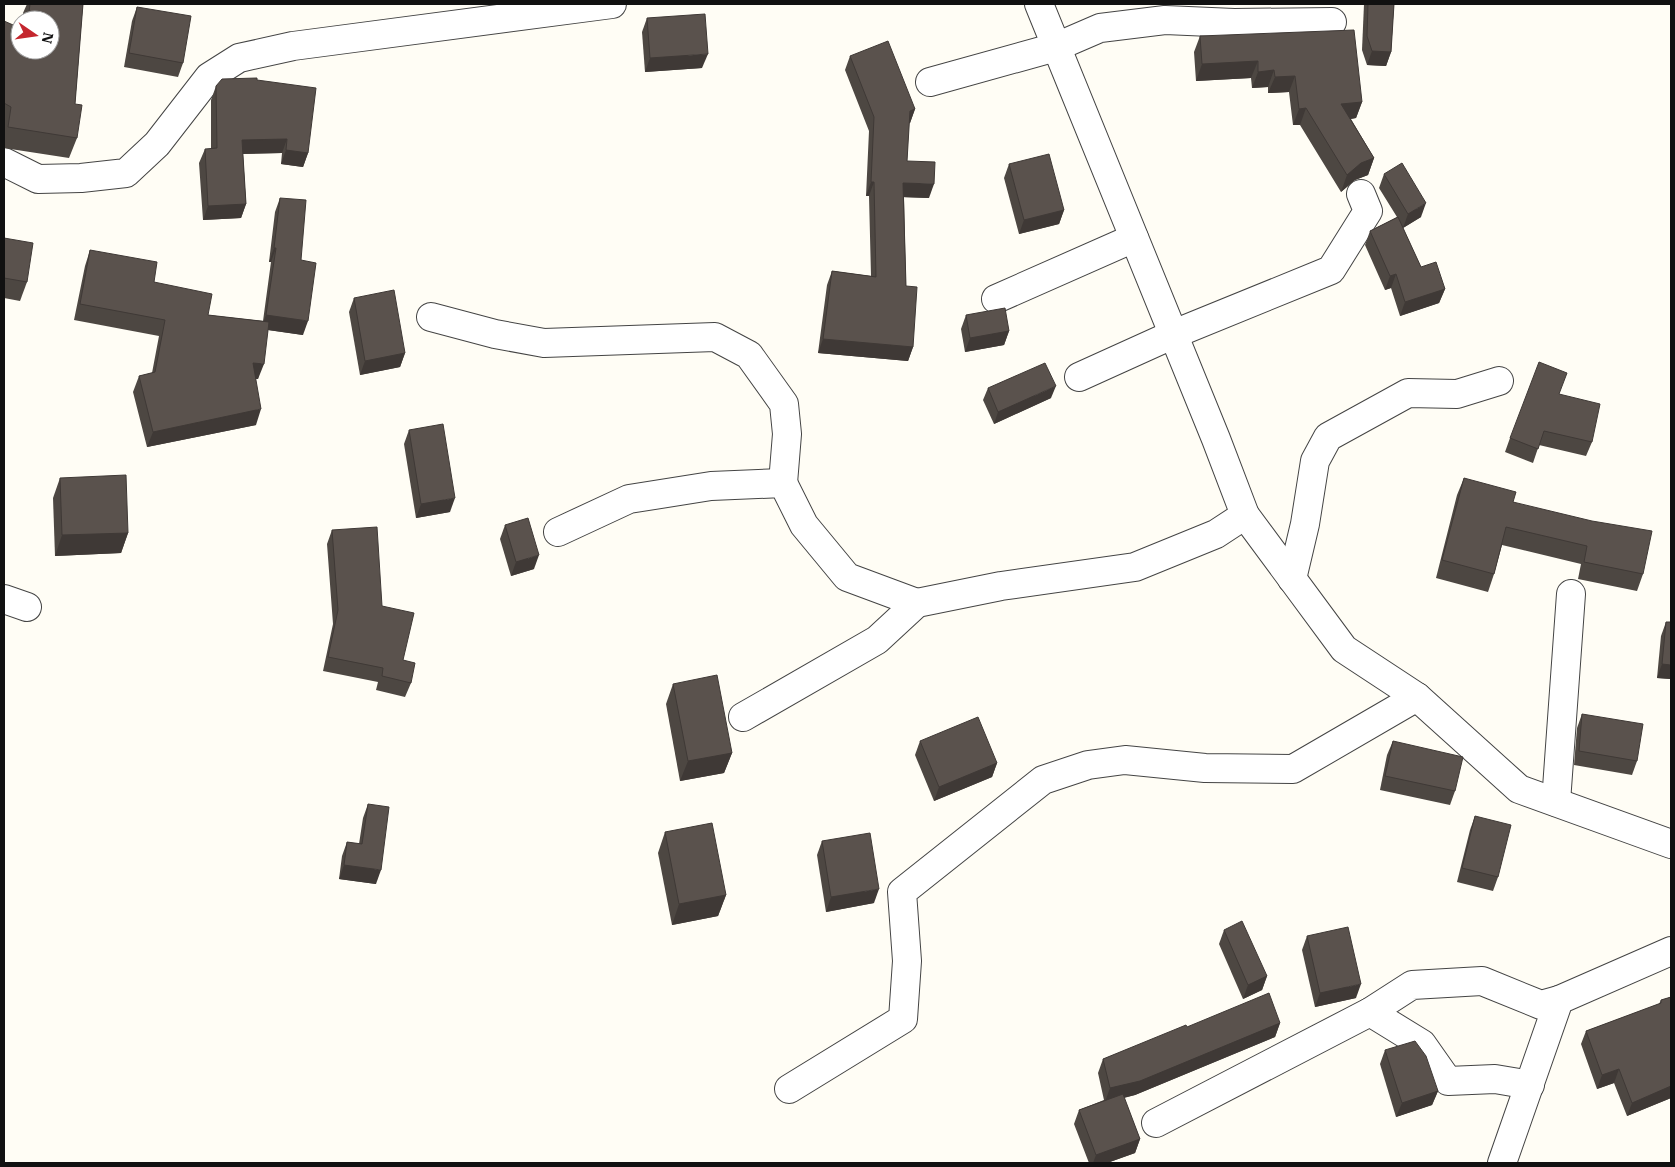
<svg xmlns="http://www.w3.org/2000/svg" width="1675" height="1167" viewBox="0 0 1675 1167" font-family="'IBM Plex Serif',serif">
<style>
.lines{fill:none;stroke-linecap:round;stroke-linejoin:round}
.street-casing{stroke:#444;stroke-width:30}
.street{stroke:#fff;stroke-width:28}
.wall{fill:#4d4742}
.shaded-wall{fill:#3f3936}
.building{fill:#5a524d;stroke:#3f3936}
</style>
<rect width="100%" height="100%" fill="#fffdf5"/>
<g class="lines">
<g class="street-casing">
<g id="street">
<path d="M1039 4 1216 439 1245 515 1344 649 1417 697 1519 789 1671 844"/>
<path d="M930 82 1056 47 1100 28 1165 20 1234 23 1332 22"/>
<path d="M4 162 38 179 81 178 126 173 157 144 209 77 239 58 293 46 612 4"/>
<path d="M996 299 1134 238"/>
<path d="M431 317 495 334 544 343 715 337 749 355 784 404 787 434 783 483"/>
<path d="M1079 377 1174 334 1331 270 1368 211 1361 194"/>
<path d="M558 532 629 499 711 486 783 483 804 525 847 577 917 603"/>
<path d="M1292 579 1305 524 1315 461 1328 437 1408 393 1457 394 1499 381"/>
<path d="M4 599 27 607"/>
<path d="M743 717 877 640 917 603 1001 586 1135 567 1216 534 1245 515"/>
<path d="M1556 802 1571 594"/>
<path d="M1370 1012 1422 1044 1448 1081 1495 1079 1530 1085"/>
<path d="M789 1089 903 1019 907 961 902 892 1043 780 1088 765 1125 760 1205 768 1293 769 1417 697"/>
<path d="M1156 1123 1370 1012 1412 985 1482 981 1541 1005 1559 1000"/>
<path d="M1502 1163 1559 1000 1671 951"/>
</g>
</g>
<use href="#street" class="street"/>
</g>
<g class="wall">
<path d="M27 4H83L75 104 77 138 69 158 4 148V21L20 50 50 20H23V13Z"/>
<path d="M1364 4H1394L1391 52 1386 66 1367 65 1362 50Z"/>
<path d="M137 7 183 63 178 77 124 67 132 21Z"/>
<path d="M647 18 702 68 645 72 642 32Z"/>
<path d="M1200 36 1362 102 1356 118 1351 119 1374 158 1368 175 1355 180 1341 192 1300 125H1293L1289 92 1268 93V87L1252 88 1251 78 1196 81 1194 52Z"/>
<path d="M850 56 915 109 910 123H909L907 161 929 198 904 197 906 286 913 347 908 361 818 353 827 285 832 271 871 276 869 196H866L869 131 845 70Z"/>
<path d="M257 80 308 153 303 167 281 164 282 153 243 154 246 204 241 218 203 220 199 163 205 149H211V100L216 86Z"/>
<path d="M1009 164 1064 210 1059 224 1019 234 1004 178Z"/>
<path d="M1384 174 1421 217 1403 228 1421 267 1445 289 1439 303 1400 316 1391 288 1385 290 1365 245 1370 231 1397 217 1379 188Z"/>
<path d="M280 198 301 260 303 335 268 330 258 379H256V425L147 447 133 392 139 376 152 373 159 336 74 320 85 266 90 250 154 282 208 315 263 321 271 262H269L275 212Z"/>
<path d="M4 238 27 282 20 301 4 298Z"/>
<path d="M354 298 405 353 400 367 360 375 349 312Z"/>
<path d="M966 315 1009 331 1004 345 965 352 961 329Z"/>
<path d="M988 388 1051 398 994 424 983 400Z"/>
<path d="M1559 394 1592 442 1586 456 1539 445 1533 463 1505 452 1510 438Z"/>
<path d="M409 430 450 512 416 518 404 444Z"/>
<path d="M60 478 128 533 121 553 55 556 53 498Z"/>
<path d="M1464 478 1513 502 1643 574 1637 591 1578 579 1581 564 1502 545 1494 574 1488 592 1436 578 1457 495Z"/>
<path d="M505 525 534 569 511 576 500 539Z"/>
<path d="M332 530 382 606 403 660 411 683 405 697 376 690 378 682 323 671 333 624 327 544Z"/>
<path d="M1666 622 1671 679 1657 678 1661 636Z"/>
<path d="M673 684 732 753 724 773 680 781 666 704Z"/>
<path d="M1582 714 1637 761 1632 775 1574 765 1577 728Z"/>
<path d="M920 741 997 763 992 777 934 801 915 755Z"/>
<path d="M1393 741 1455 791 1450 805 1380 790 1387 755Z"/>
<path d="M368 804 376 884 339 879 342 856 347 842 359 844 363 818Z"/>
<path d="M1475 816 1498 877 1493 891 1457 882 1470 830Z"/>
<path d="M665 832 726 895 718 916 672 925 658 853Z"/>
<path d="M822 841 874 903 826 912 817 855Z"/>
<path d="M1224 930 1267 976 1262 990 1243 999 1219 944Z"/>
<path d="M1307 936 1356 998 1315 1007 1302 950Z"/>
<path d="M1671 997V1098L1627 1116 1614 1083 1597 1089 1581 1044 1586 1031 1659 1004 1661 1000Z"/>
<path d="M1280 1023 1275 1037 1135 1095 1124 1098 1140 1139 1135 1153 1107 1163H1089L1074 1124 1079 1110 1104 1100 1098 1073 1103 1059 1187 1027Z"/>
<path d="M1385 1050 1438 1091 1432 1105 1396 1117 1380 1064Z"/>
</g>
<g class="shaded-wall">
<path d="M1372 51 1391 52 1386 66 1367 65Z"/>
<path d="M708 54 702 68 645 72 650 58Z"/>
<path d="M1258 61 1251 78 1196 81 1202 64Z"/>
<path d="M1274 70 1268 87 1252 88 1258 72Z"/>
<path d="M1295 76 1289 92 1268 93 1275 77Z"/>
<path d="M1362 102 1356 118 1335 121 1341 104Z"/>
<path d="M1306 108 1300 125H1293L1299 109Z"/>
<path d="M915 109 910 123 905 125 910 111Z"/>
<path d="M287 139 282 153 237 154 242 140Z"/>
<path d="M286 150 308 153 303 167 281 164Z"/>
<path d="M1374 158 1368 175 1355 180 1341 192 1347 175 1361 163Z"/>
<path d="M871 182H874L869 196H866Z"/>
<path d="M903 183 934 184 929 198 898 197Z"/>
<path d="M1426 203 1421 217 1403 228 1408 214Z"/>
<path d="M246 204 241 218 203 220 208 206Z"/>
<path d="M1064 210 1059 224 1019 234 1024 220Z"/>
<path d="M274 248H276L271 262H269Z"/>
<path d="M1396 274 1391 288 1385 290 1390 276Z"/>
<path d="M1445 289 1439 303 1400 316 1405 302Z"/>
<path d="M266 315 308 321 303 335 261 329Z"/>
<path d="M1009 331 1004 345 965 352 970 338Z"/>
<path d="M823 339 913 347 908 361 818 353Z"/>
<path d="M405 353 400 367 360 375 365 361Z"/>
<path d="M253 363 264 364 258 379 248 378Z"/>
<path d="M1056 386 1051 398 994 424 998 412Z"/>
<path d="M261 409 256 425 147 447 153 432Z"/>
<path d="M455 498 450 512 416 518 421 504Z"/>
<path d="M128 533 121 553 55 556 62 535Z"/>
<path d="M539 555 534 569 511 576 516 562Z"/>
<path d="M1662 664 1671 665V679L1657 678Z"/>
<path d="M732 753 724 773 680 781 688 761Z"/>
<path d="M997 763 992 777 934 801 939 787Z"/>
<path d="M344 865 381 870 376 884 339 879Z"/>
<path d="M879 889 874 903 826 912 831 897Z"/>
<path d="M726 895 718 916 672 925 679 904Z"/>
<path d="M1267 976 1262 990 1243 999 1248 985Z"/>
<path d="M1361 984 1356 998 1315 1007 1320 993Z"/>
<path d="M1280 1023 1275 1037 1135 1095 1105 1102 1110 1088Z"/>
<path d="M1619 1069 1614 1083 1597 1089 1602 1075Z"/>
<path d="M1671 1086V1098L1627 1116 1632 1103Z"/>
<path d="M1438 1091 1432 1105 1396 1117 1402 1103Z"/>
<path d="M1140 1139 1135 1153 1107 1163H1093L1096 1155Z"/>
</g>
<g class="building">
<path d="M30 4H83L75 104 82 105 77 138 8 127 11 107 4 103V21L20 28V50H50V20H28Z"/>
<path d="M1368 4H1394L1391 52 1372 51 1367 36Z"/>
<path d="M137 7 191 16 183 63 129 53Z"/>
<path d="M705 14 708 54 650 58 647 18Z"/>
<path d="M1354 30 1362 102 1341 104 1374 158 1361 163 1347 175 1306 108 1299 109 1295 76 1275 77 1274 70 1258 72V61L1202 64 1200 36Z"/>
<path d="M888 41 915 109 910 111 907 161 935 162 934 184 903 183 906 286 917 287 913 347 823 339 832 271 876 277 874 182H871L874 117 850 56Z"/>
<path d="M257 78V80L316 88 308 153 286 150 287 139 242 140 246 204 208 206 205 149 217 148 216 86 222 79Z"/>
<path d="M1049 154 1064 210 1024 220 1009 164Z"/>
<path d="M1402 163 1426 203 1408 214 1384 174Z"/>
<path d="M280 198 306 200 301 260 316 263 308 321 266 315 276 248H274Z"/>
<path d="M1398 217 1421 267 1436 262 1445 289 1405 302 1396 274 1390 276 1370 231Z"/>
<path d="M4 238 33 243 27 282 4 278Z"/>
<path d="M90 250 157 262 154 282 212 294 208 315 269 322 264 364 253 363 261 409 153 432 139 376 155 372 165 320 80 304Z"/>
<path d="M394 290 405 353 365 361 354 298Z"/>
<path d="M1005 308 1009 331 970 338 966 315Z"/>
<path d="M1539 362 1567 373 1559 394 1600 404 1592 442 1544 431 1538 449 1510 438Z"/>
<path d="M1045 363 1056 386 998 412 988 388Z"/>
<path d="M443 424 455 498 421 504 409 430Z"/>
<path d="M126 475 128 533 62 535 60 478Z"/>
<path d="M1464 478 1516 492 1513 502 1592 521 1652 531 1643 574 1584 562 1587 546 1506 527 1494 574 1442 560Z"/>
<path d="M528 518 539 555 516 562 505 525Z"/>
<path d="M377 527 382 606 414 613 403 660 415 663 411 683 382 676 383 668 328 657 338 610 332 530Z"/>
<path d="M1666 622H1671V665L1662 664Z"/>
<path d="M717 675 732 753 688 761 673 684Z"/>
<path d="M1582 714 1643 724 1637 761 1579 751Z"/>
<path d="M978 717 997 763 939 787 920 741Z"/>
<path d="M1393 741 1463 757 1455 791 1385 776Z"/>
<path d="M368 804 389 807 381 870 344 865 347 842 362 844Z"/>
<path d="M1475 816 1511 825 1498 877 1462 868Z"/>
<path d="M712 823 726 895 679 904 665 832Z"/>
<path d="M870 833 879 889 831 897 822 841Z"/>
<path d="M1242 921 1267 976 1248 985 1224 930Z"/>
<path d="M1348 927 1361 984 1320 993 1307 936Z"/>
<path d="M1269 993 1280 1023 1140 1081 1110 1088 1103 1059 1186 1025 1187 1027Z"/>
<path d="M1671 997V1086L1632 1103 1619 1069 1602 1075 1586 1031 1661 1003V1000Z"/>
<path d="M1415 1041 1426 1056 1438 1091 1402 1103 1385 1050Z"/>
<path d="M1123 1094 1140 1139 1096 1155 1079 1110Z"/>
</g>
<rect width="1675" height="1167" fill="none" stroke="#111111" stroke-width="10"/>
<g transform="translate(35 35) rotate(103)"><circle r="24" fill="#ffffff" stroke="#a0a0a0"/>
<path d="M0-4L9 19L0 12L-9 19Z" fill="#c4262e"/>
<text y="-8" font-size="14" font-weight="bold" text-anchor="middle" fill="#111111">N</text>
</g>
</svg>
